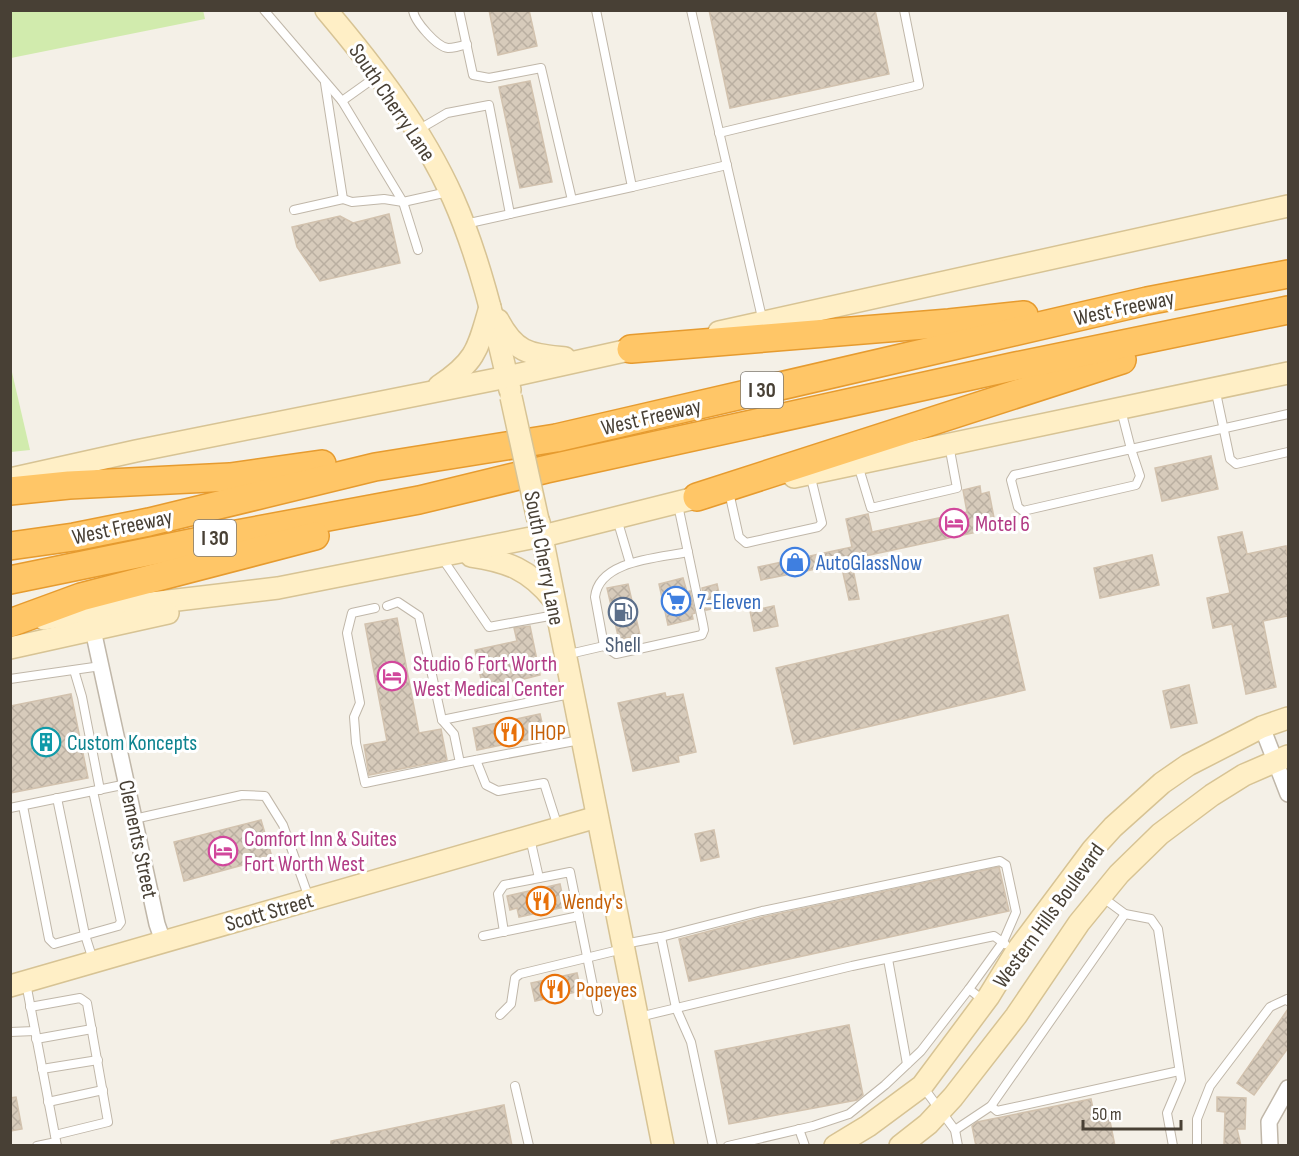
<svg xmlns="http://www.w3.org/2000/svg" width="1299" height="1156" viewBox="0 0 1299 1156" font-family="'Sofia Sans Condensed',sans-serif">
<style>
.green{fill:#d1ebad}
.building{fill:url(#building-cross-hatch);stroke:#d2c2ae;stroke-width:1.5}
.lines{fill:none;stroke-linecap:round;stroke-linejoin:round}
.lane-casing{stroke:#c0b7a9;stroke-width:10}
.street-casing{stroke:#c0b7a9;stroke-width:18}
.secondary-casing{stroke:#d7c394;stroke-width:24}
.highway-casing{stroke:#e69b2f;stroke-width:30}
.lane{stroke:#fff;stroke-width:8}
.street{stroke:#fff;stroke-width:15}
.secondary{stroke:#ffefc6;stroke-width:21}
.highway{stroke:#ffc667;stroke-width:27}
.secondary-bridge-casing{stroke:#d7c394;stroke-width:24;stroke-linecap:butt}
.secondary-bridge{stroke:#ffefc6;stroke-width:21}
.labels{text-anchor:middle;stroke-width:6;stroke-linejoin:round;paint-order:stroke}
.shield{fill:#fff;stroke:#7f7972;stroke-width:1.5}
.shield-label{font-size:21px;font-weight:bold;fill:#484035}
.street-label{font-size:22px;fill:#484035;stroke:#fff}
.hotel-label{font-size:22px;fill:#b23c85;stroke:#fff;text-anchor:start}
.shop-label{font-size:22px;fill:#366cbe;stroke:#fff;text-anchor:start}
.service-label{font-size:22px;fill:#4e5e75;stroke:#fff}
.food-label{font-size:22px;fill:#c56008;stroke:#fff;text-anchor:start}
.culture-label{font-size:22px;fill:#0d838f;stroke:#fff;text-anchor:start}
</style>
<defs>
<pattern id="building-cross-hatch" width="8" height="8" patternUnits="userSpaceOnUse" patternTransform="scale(1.5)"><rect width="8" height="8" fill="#d7cbbb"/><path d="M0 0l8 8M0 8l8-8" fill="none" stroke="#baafa1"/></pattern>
</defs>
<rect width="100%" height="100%" fill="#f4f0e7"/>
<g class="green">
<path d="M11 10H203L205 19 11 58Z"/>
<path d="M10 368H11L30 450 11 452Z"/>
</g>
<g class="building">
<path d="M489 10H529L537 46 498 55Z"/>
<path d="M709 10H875L889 74 730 108Z"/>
<path d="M530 81 552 182 520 188 499 87Z"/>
<path d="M389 214 400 263 320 281 297 247 292 227 340 216 353 223Z"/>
<path d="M1211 456 1218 489 1162 501 1155 468Z"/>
<path d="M980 486 981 494 989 492 996 528 851 559 859 599 849 600 841 564 761 580 758 567 852 547 846 519 868 514 872 532 967 512 963 490Z"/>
<path d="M1242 532 1247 554 1286 546 1288 559V616L1263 621 1276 687 1246 694 1232 624 1213 628 1207 598 1230 593 1218 537Z"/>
<path d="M1152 555 1159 585 1100 598 1094 568Z"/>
<path d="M683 578 687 592 690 591 695 613 692 614 693 619 668 625 659 584Z"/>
<path d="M628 584 640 635 619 640 607 588Z"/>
<path d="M717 584 722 607 706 610 702 588Z"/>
<path d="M774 606 778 626 754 631 750 611Z"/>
<path d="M1008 615 1025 690 794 744 776 668Z"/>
<path d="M397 618 419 733 441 729 447 760 369 775 364 745 387 741 365 624Z"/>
<path d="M530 626 540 675 483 689 475 650 517 641 514 628Z"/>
<path d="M1189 685 1197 723 1171 728 1163 691Z"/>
<path d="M665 693 666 697 683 694 696 752 678 756 679 762 633 771 618 703Z"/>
<path d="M71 694 88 778 10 793V706Z"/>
<path d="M540 714 545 736 477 750 473 728Z"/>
<path d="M261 820 272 857 184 881 174 842Z"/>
<path d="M714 830 719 857 701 861 695 834Z"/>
<path d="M999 867 1009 911 689 981 679 939 763 917Z"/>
<path d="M560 884 565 907 519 917 517 908 510 910 507 896Z"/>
<path d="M577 973 581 991 535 1001 531 983Z"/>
<path d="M1288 1009V1048L1254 1095 1237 1083Z"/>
<path d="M849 1025 863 1095 857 1100 729 1124 715 1051Z"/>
<path d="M16 1097 22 1129 10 1131V1098Z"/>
<path d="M1217 1097 1246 1098 1245 1129H1237L1241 1146H1224L1225 1112 1217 1111Z"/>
<path d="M1091 1099 1095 1118 1109 1116 1115 1146H976L972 1126 977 1122Z"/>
<path d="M504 1105 512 1146H331V1141Z"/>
</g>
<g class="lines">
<g class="lane-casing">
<g id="lane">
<path d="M264 10 342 101 403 202 418 250"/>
<path d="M413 10C414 21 437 47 448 48 454 48 461 46 467 44"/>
<path d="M459 10 473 75 489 78 541 68 572 200"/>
<path d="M691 10 763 322"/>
<path d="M325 83 343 199"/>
<path d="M342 101 377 76"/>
<path d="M418 130 447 113 489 105 510 214"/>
<path d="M719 133 919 85 904 10"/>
<path d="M632 187 727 165"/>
<path d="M294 210 343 199 352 202 384 199 403 202 448 192"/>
<path d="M465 224 632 187 596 10"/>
<path d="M1215 388 1230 459 1236 464 1288 452"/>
<path d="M1121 410 1131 449 1288 414"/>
<path d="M1131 449 1140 476 1136 485 1023 511 1018 507 1011 480 1014 475Z"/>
<path d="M858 465 871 508 957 488 949 445"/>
<path d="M729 492 739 537 746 543 818 527 822 523 810 474"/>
<path d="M617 519 630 563"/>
<path d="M442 558 489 627 555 615"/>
<path d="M387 606 398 602 419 616 442 720 454 734 460 763 580 740"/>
<path d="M375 608 352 613 347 633 360 703 354 717 356 743 365 783 460 763"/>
<path d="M604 646 595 597C599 560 659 558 688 552"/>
<path d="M565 655 604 646 616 654 702 635 704 630 703 624 678 505"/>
<path d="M74 670 82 697 100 790"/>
<path d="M10 679 101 666"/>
<path d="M442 720 570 694"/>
<path d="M476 760 486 785 498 791 544 783 558 827"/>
<path d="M57 798 85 935 93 960"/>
<path d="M23 806 49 939 54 944 118 926 121 922 93 791"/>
<path d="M10 808 127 784"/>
<path d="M134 819 242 795 265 796 283 825 309 898"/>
<path d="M530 838 539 878"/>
<path d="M1102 897 1125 914 1151 919 1158 929 1181 1080 1167 1113 1173 1146"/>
<path d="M504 932 498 894 504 885 570 872 598 1011"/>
<path d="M483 936 579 916"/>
<path d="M661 937 762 911 1000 861 1006 865 1016 912 1003 942 969 989"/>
<path d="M624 944 661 937 676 1008 691 1042 713 1146"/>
<path d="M888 959 907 1064"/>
<path d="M26 983 57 1146"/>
<path d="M30 1007 80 998 87 1003 108 1122 55 1135"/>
<path d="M500 1015 511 1004 515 978 520 974 623 949"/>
<path d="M639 1017 852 966 994 936 1005 944"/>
<path d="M10 1032 35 1031"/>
<path d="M36 1039 92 1029"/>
<path d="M42 1069 98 1060"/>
<path d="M515 1086 529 1146"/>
<path d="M923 1087 955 1130 958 1146"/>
<path d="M48 1102 103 1090"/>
<path d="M991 1106 997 1111 1179 1071"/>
<path d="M799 1129 805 1146"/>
<path d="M955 1130 991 1106 1125 914"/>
<path d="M37 1146 56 1142"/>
<path d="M728 1146 813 1126 849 1114 885 1085 921 1051 969 989 984 1001"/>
<path d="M1197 1146V1119L1210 1086 1270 1007 1287 999 1288 1001"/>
</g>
</g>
<g class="street-casing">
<g id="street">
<path d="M93 630 157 924 163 941"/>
<path d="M1262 727 1288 794"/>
<path d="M1270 1146 1269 1122 1288 1088"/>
</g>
</g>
<g class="secondary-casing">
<g id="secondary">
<path d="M326 10C375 68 422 129 453 198 480 259 495 325 510 390"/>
<path d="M498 320C516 354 530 354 565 358"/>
<path d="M719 332 1288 206"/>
<path d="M439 386C477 361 478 348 490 307"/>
<path d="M794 477 1288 373"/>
<path d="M10 479 136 451 507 377 647 346"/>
<path d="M539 522 663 1146"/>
<path d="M471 556C507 561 530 570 553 599"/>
<path d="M44 619 118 607 278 588 551 534 711 494"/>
<path d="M10 648 168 613"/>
<path d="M10 986 597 817"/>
<path d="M835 1146 868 1126 922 1086 989 996 1016 952 1093 849 1113 827 1162 783 1188 765 1262 727 1288 718"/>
<path d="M900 1146 928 1124 953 1097 1016 1016 1079 923 1119 874 1160 834 1212 795 1244 775 1288 756"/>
</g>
</g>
<g class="highway-casing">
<g id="highway">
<path d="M631 349 949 323 1024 315"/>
<path d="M10 491 69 485 230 477 322 464"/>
<path d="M697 497 1122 360"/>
<path d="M10 546 74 537 149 522 375 467 556 438 1147 301 1288 274"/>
<path d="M10 580 210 539 419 500 547 469 1016 366 1288 310"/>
<path d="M10 623 81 597 315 536"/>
</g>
</g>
<use href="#lane" class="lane"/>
<use href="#street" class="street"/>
<use href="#secondary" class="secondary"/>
<use href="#highway" class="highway"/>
<g class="secondary-bridge-casing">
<path id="secondary-bridge" d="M511 397 538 520"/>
</g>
<use href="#secondary-bridge" class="secondary-bridge"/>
</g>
<defs>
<g id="hotel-ring" transform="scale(1.5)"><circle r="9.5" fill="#fff" stroke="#d1479c" stroke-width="1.5"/><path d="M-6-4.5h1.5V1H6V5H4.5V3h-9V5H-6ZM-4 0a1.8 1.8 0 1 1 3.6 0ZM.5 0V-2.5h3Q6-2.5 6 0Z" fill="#d1479c"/></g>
<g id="shop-ring" transform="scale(1.5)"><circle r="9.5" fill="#fff" stroke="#3f7fe0" stroke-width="1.5"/><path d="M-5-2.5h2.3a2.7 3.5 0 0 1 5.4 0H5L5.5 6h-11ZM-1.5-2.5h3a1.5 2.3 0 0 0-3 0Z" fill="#3f7fe0"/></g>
<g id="supermarket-ring" transform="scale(1.5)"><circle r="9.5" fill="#fff" stroke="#3f7fe0" stroke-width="1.5"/><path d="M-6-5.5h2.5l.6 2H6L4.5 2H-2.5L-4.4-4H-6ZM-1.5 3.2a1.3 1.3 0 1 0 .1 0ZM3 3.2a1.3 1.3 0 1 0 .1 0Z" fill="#3f7fe0"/></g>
<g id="fuel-ring" transform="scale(1.5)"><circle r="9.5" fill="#fff" stroke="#5c6f8a" stroke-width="1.5"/><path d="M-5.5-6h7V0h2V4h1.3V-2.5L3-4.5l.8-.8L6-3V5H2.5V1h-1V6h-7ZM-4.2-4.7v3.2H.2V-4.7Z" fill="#5c6f8a"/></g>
<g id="restaurant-ring" transform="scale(1.5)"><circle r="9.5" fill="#fff" stroke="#e8710a" stroke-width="1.5"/><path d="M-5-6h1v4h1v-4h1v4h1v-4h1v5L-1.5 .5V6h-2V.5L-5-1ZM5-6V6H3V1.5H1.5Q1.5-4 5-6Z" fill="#e8710a"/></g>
<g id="building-ring" transform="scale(1.5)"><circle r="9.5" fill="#fff" stroke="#0f9aa8" stroke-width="1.5"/><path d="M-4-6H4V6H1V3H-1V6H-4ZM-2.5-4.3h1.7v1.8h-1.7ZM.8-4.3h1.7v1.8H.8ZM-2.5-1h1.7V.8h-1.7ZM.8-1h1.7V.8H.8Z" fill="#0f9aa8"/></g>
</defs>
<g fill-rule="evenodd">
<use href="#hotel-ring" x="954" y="523"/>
<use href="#shop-ring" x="795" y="562"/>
<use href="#supermarket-ring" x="676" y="601"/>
<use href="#fuel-ring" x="623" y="612"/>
<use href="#hotel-ring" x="392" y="676"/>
<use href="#restaurant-ring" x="509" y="732"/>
<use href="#building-ring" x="46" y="742"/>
<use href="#hotel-ring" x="223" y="851"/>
<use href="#restaurant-ring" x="541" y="901"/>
<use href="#restaurant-ring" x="555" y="989"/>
</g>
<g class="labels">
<g class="shield">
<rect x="741" y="372" width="42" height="36" rx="4.5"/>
<rect x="194" y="520" width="42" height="36" rx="4.5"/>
</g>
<g class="shield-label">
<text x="762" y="397">I 30</text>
<text x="215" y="545">I 30</text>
</g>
<g class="street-label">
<text transform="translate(393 102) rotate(56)" y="8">South Cherry Lane</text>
<text transform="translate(1124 307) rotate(-12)" y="8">West Freeway</text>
<text transform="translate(651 416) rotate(-13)" y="8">West Freeway</text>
<text transform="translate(122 526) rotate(-12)" y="8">West Freeway</text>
<text transform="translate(545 558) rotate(79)" y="8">South Cherry Lane</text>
<text transform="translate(139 839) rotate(78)" y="8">Clements Street</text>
<text transform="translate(269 911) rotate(-16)" y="8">Scott Street</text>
<text transform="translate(1048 915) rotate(-54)" y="8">Western Hills Boulevard</text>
</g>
<g class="hotel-label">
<text x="975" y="531">Motel 6</text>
<text x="413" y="671">Studio 6 Fort Worth<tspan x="413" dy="25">West Medical Center</tspan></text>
<text x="244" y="846">Comfort Inn &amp; Suites<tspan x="244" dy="25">Fort Worth West</tspan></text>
</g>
<g class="shop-label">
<text x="816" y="570">AutoGlassNow</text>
<text x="697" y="609">7-Eleven</text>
</g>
<g class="service-label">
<text x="623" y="652">Shell</text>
</g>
<g class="food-label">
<text x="530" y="740">IHOP</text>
<text x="562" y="909">Wendy's</text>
<text x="576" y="997">Popeyes</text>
</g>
<g class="culture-label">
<text x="67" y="750">Custom Koncepts</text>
</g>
</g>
<rect width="1299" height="1156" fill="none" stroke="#484035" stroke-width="24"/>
<path d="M1083 1120v9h98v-9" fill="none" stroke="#484035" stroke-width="3"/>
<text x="1092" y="1120" font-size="18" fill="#484035" stroke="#ffffff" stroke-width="4.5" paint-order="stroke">50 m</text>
</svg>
